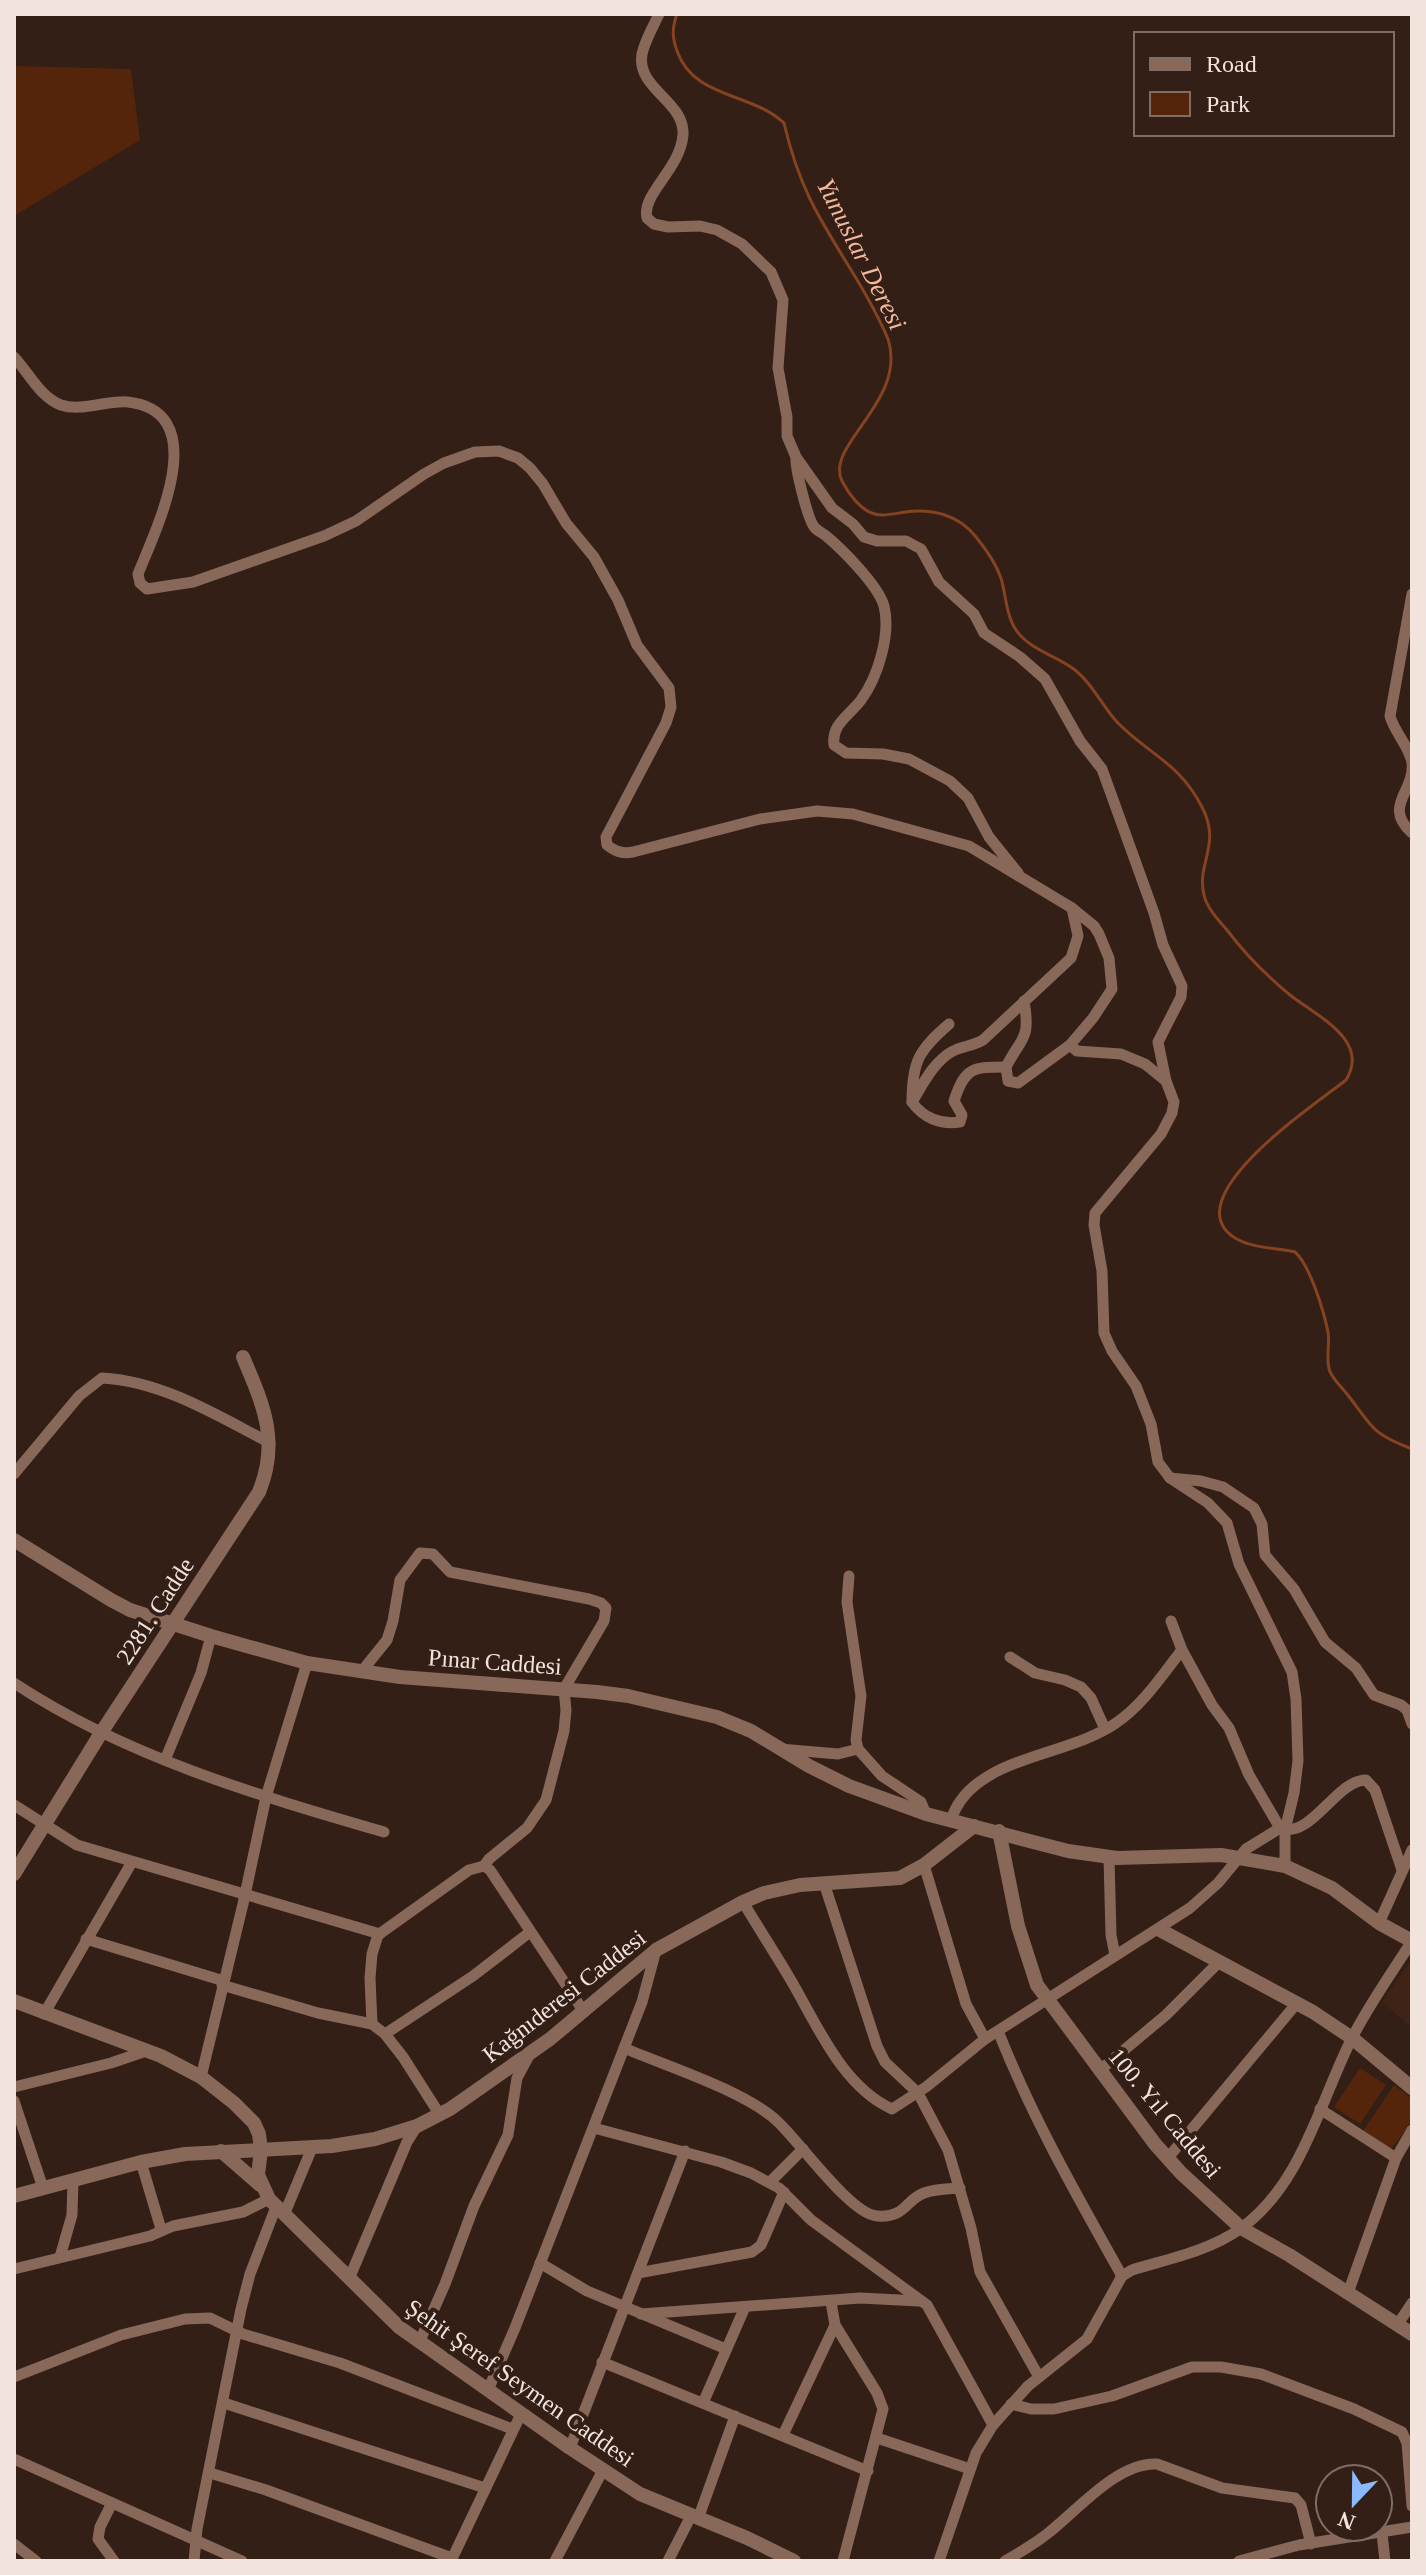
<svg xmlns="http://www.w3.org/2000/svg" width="1426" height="2575" viewBox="0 0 1426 2575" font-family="'Times New Roman',serif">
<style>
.built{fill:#3e2316}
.green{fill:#54250a}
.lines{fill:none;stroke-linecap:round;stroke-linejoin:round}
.stream{stroke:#854321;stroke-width:3}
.minor{stroke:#876859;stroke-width:11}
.tertiary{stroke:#876859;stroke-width:14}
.labels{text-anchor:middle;stroke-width:8;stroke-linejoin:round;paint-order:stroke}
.street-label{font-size:24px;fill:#f2e3dd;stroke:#331f15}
.water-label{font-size:26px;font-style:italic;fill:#f4b99d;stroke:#331f15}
</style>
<rect width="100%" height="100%" fill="#331f15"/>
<path class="built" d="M1412 1959V2028L1382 2002Z"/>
<g class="green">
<path d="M14 66 131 69 140 140 14 216Z"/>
<path d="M1360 2068 1386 2085 1360 2124 1334 2107Z"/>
<path d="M1394 2085 1412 2099V2121L1391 2149 1363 2131Z"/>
</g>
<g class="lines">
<path class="stream" d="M677 14C672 28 672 37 677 51 694 99 751 92 784 123 790 149 798 174 810 199 833 246 867 289 888 339 908 401 824 445 842 481 848 493 861 511 875 514 884 517 897 513 905 512 932 508 959 515 976 537 985 548 996 564 1001 578 1006 595 1006 615 1016 630 1031 651 1056 655 1075 670 1093 684 1102 706 1117 722 1149 755 1179 762 1202 807 1222 845 1196 863 1204 895 1207 908 1218 920 1227 930 1245 954 1267 976 1290 995 1315 1015 1371 1040 1346 1080 1320 1101 1172 1198 1235 1238 1251 1248 1277 1248 1295 1252 1310 1265 1324 1312 1328 1332 1330 1344 1326 1356 1329 1369 1332 1379 1341 1386 1347 1394 1373 1427 1370 1433 1412 1449"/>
<g class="minor">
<path d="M659 14C653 27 645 40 642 54 636 89 685 101 683 135 680 170 641 194 647 218L654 224 668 227 700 226 717 230 742 244 771 272 783 300 778 368 787 417V436L796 457 832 508 853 524 864 537 877 541H906L921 549 939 582 974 614 984 633 1020 657 1045 679 1080 741 1102 769 1154 913 1163 945 1182 986 1181 997 1158 1042 1166 1081"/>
<path d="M14 357C29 373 40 397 61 405 81 412 107 400 128 402 215 412 155 531 138 574L140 583 147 589 193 582 324 536 356 521 424 474 444 463 475 452 499 451 518 458 530 468 543 484 566 523 594 557 618 600 637 645 669 688 671 707 666 723 606 837 607 845C616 852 623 854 633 852L760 819 817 811 853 814 969 846 1072 908 1094 926 1099 934 1109 958 1112 989 1093 1018 1070 1045 1077 1051 1121 1054 1145 1064 1166 1081 1174 1102 1172 1113 1161 1134 1095 1213 1094 1225 1102 1271 1104 1333 1112 1351 1136 1386 1151 1424 1158 1462 1170 1478 1208 1503 1227 1523 1239 1564 1292 1672 1296 1699 1298 1761 1294 1793 1285 1830V1866"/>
<path d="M796 458C795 468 808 521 815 528 818 531 822 533 825 535 842 549 878 585 884 606 891 634 878 677 861 700 850 715 831 724 834 745L846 753 883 754 909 759 950 781 968 798 989 837 1018 873"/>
<path d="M1412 594 1390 716C1394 732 1410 747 1412 763 1415 792 1382 806 1412 833"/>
<path d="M1024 1001C1031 1041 1021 1037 1006 1067L1008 1081 1018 1083 1070 1045"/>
<path d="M949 1024C919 1050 912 1061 912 1102 923 1118 941 1125 960 1122L962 1115 954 1101C965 1067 973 1067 1006 1067"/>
<path d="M912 1102C923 1084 934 1061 953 1051 963 1046 973 1046 983 1040L1071 958 1078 936 1072 908"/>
<path d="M14 1474 79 1396 102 1378C162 1381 218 1416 270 1443"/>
<path d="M1170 1478 1201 1481 1223 1487 1254 1508 1262 1524 1265 1555 1294 1589 1325 1642 1356 1668 1374 1695 1401 1705 1407 1710 1412 1724"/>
<path d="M849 1576 847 1602 861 1696 856 1740 858 1749 882 1776 921 1802 926 1814"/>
<path d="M1171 1621 1182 1650 1212 1705 1229 1728 1249 1775 1280 1828C1311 1840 1336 1780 1366 1780L1375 1790 1402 1870"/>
<path d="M1010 1657 1035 1673 1065 1680 1081 1687 1091 1698 1105 1729"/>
<path d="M362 1671 387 1640 393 1621 400 1580 420 1553 433 1554 450 1572 589 1599 601 1603 606 1608 604 1621 564 1689 566 1710 564 1731 546 1800 527 1828 489 1859 484 1866"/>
<path d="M14 1683C126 1757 257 1795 384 1832"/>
<path d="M780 1749 838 1754 858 1749"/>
<path d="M165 1760 201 1673 211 1636"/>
<path d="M14 1805 77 1845 380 1934"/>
<path d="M951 1820C971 1756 1066 1758 1116 1723 1143 1705 1162 1675 1182 1650"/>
<path d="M1109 1857 1111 1935 1115 1955"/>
<path d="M924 1865 966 2004 985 2039"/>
<path d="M824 1883 877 2046 885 2062 918 2093 948 2150 971 2228 980 2272 1039 2377"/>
<path d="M743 1902C758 1927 774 1952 789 1977 816 2022 841 2086 892 2109L926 2087 985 2039 1190 1908 1218 1883 1246 1849 1280 1828"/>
<path d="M1379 1923 1412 1850"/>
<path d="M86 1939 224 1981"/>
<path d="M222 1985 318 2013 372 2024 385 2034 403 2057 440 2115"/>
<path d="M44 2014 132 1862"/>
<path d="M372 2024 370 1978 372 1954 378 1935 469 1870 484 1866 490 1870 584 2012"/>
<path d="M998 2031C1033 2119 1076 2194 1122 2276"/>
<path d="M385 2034 473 1976 530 1932"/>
<path d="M624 2048C666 2066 745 2091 777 2121 800 2142 850 2214 877 2216 906 2218 905 2200 924 2193 935 2189 949 2189 960 2188"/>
<path d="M1099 2071 1166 2015 1218 1963"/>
<path d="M201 2077 243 1904 266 1797 307 1663"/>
<path d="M14 2087 111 2063 146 2051"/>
<path d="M14 2101 43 2188"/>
<path d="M1320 2109 1396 2158"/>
<path d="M594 2128 721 2162 751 2173 779 2188 811 2220 927 2305 993 2425"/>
<path d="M1167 2159 1297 2003"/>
<path d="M141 2162 161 2229"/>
<path d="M770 2182 803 2149"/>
<path d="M284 2215 312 2148"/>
<path d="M60 2257 72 2215 73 2180"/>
<path d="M540 2263 587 2291 726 2349"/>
<path d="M14 2269 150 2236 173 2226 243 2212 269 2199"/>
<path d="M638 2273 752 2252 761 2245 784 2192"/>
<path d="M349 2279 407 2142 417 2126"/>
<path d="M1348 2293 1396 2158 1412 2130"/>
<path d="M641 2314 860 2298 919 2301"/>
<path d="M1398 2324 1412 2303"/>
<path d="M835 2325 877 2393 883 2409 843 2561"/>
<path d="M419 2343 445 2284 474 2206 508 2135 517 2078 530 2054"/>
<path d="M602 2362 868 2471"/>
<path d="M14 2377 121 2335 185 2319 210 2318 243 2334 340 2363 512 2429"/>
<path d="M488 2390 515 2328 642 2002 656 1950"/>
<path d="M224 2403 485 2488"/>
<path d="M703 2403 745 2307"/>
<path d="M1011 2404 1031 2409H1054L1112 2396 1192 2367H1221L1261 2374 1354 2409 1402 2432 1407 2443 1412 2506"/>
<path d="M783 2435 835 2325 831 2302"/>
<path d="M877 2438 970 2469"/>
<path d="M570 2448 685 2151"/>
<path d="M14 2459 242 2561"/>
<path d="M210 2473 266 2490 452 2558"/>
<path d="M112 2503 100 2527 98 2539 114 2561"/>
<path d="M698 2519 735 2416"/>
<path d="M1382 2533 1385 2561"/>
<path d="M14 2544 36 2561"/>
<path d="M194 2561 197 2529 241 2309 250 2274 276 2207"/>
<path d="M451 2561 521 2414"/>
<path d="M555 2561 603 2470"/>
<path d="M668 2561 691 2516"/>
<path d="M939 2561 976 2453 993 2425 1028 2386 1087 2339 1122 2276 1132 2270C1168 2259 1209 2251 1240 2229 1301 2186 1319 2104 1351 2040 1368 2006 1391 1974 1412 1941"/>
<path d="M1005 2561C1019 2553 1034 2544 1047 2534 1077 2511 1117 2462 1157 2464L1222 2488 1295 2498 1301 2505 1311 2544"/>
<path d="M1239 2561 1299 2545 1412 2527"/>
</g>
<g class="tertiary">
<path d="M14 1540 111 1600 130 1610 211 1636 307 1663 400 1677 597 1692 628 1696 717 1717 751 1731 809 1766 849 1786 926 1814 1068 1851 1117 1858 1221 1855 1285 1866 1332 1888 1379 1923 1412 1941"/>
<path d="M999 1831 1018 1926 1037 1985 1155 2144 1181 2173 1241 2228 1289 2255 1412 2334"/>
<path d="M14 1874 101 1733 259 1492C280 1441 263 1404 243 1357"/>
<path d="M1160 1930 1313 2012 1352 2038 1412 2088"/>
<path d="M14 2001 161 2056 201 2077 234 2103 254 2123 259 2134 261 2150 258 2175 269 2199 399 2327 570 2448 640 2494 747 2538 794 2561"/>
<path d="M221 2151 260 2185"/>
<path d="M14 2196 141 2162 185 2154 332 2146 375 2139 417 2126 450 2109 550 2039 656 1950 743 1902 764 1893 800 1885 900 1878 924 1865 974 1826"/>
</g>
</g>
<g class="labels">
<g class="street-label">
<text transform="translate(155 1611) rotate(-57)" y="8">2281. Cadde</text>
<text transform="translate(495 1662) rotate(4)" y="8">Pınar Caddesi</text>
<text transform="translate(564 1996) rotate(-38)" y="8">Kağnıderesi Caddesi</text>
<text transform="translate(1165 2113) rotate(50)" y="8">100. Yıl Caddesi</text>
<text transform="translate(520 2383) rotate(35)" y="8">Şehit Şeref Seymen Caddesi</text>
</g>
<g class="water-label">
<text transform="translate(862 254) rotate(63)" y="9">Yunuslar Deresi</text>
</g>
</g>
<rect width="1426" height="2575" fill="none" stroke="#f2e3dd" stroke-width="32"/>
<rect x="1134" y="32" width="260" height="104" fill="#331f15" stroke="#7f6d65" stroke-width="2"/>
<rect x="1150" y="58" width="40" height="12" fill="#876859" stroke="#7f6d65" stroke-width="2"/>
<text x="1206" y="72" font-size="24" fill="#f2e3dd">Road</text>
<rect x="1150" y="92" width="40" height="24" fill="#54250a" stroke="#7f6d65" stroke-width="2"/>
<text x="1206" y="112" font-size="24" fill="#f2e3dd">Park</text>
<g transform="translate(1354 2503) rotate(202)"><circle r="38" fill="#331f15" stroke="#7f6d65" stroke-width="2"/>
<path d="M0-6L14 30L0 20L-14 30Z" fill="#8abafc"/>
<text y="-12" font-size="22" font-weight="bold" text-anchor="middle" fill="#f2e3dd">N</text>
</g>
</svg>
